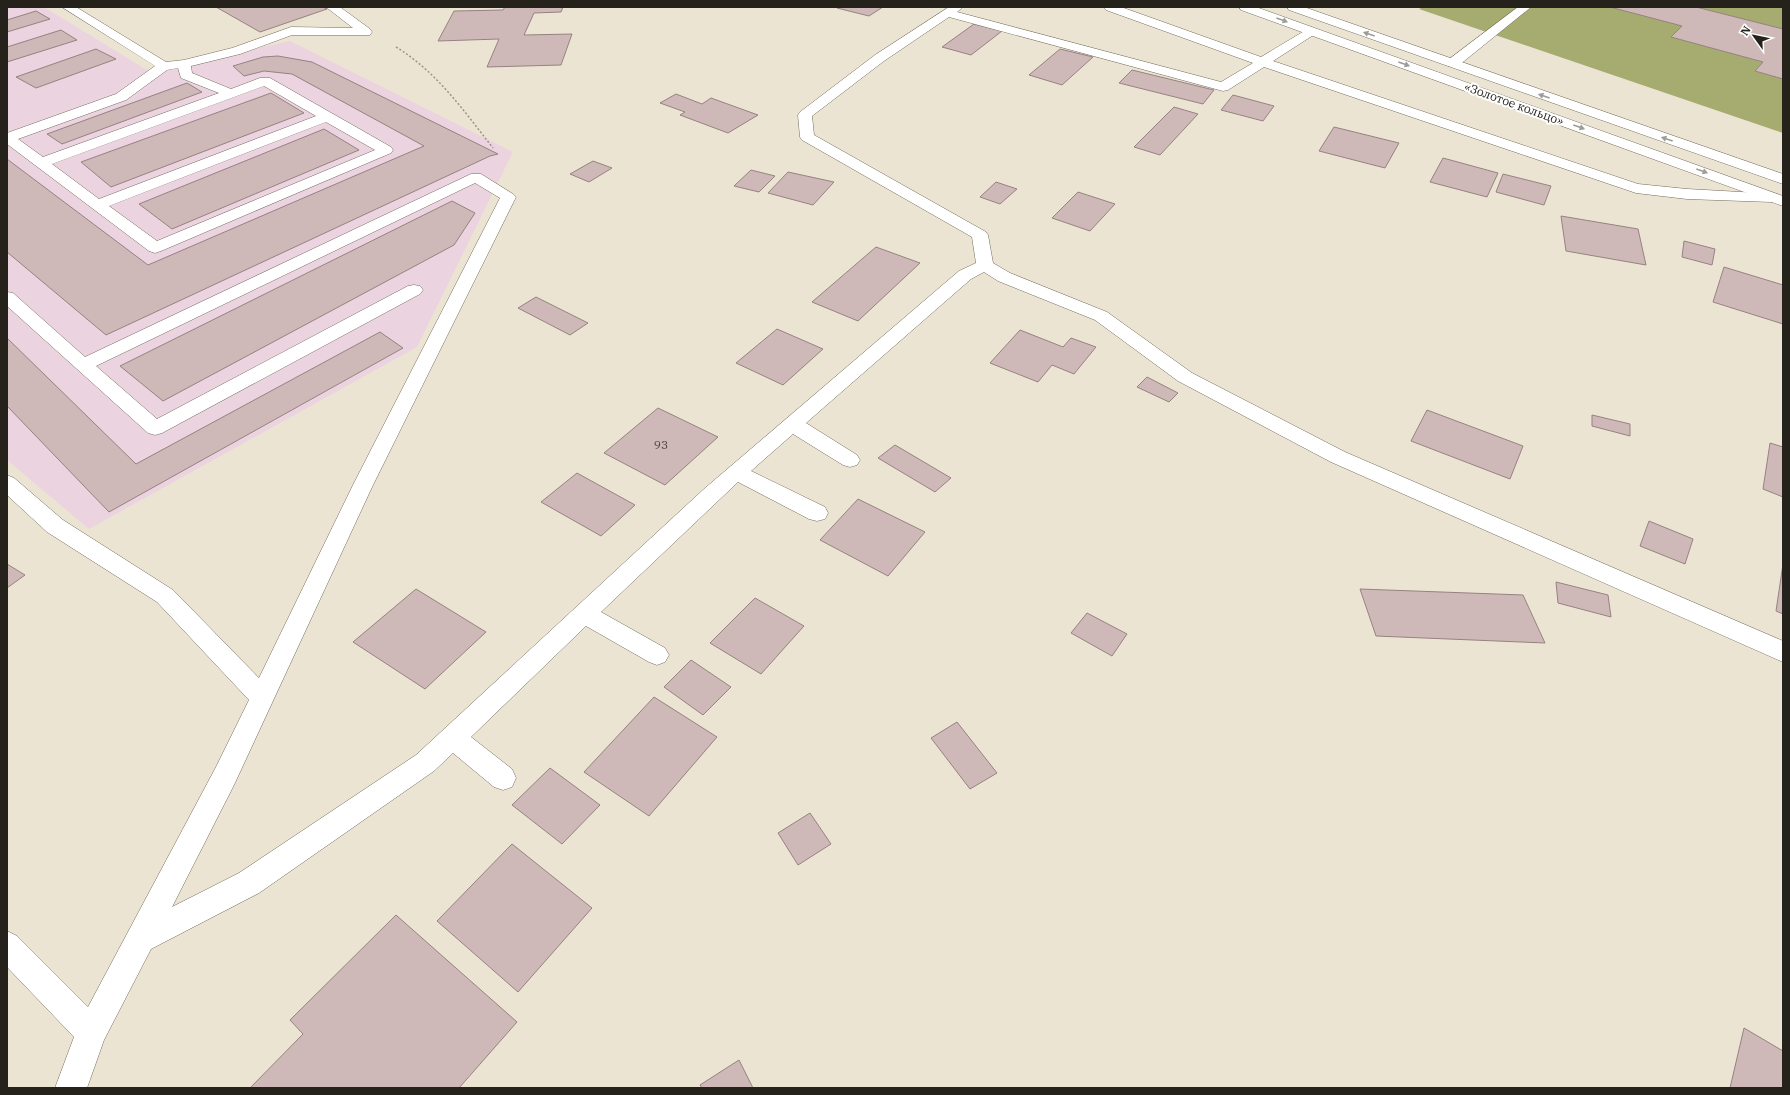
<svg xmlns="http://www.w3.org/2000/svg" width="1790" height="1095" viewBox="0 0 1790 1095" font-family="'IBM Plex Serif',serif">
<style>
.industrial{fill:#ebd3df}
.forest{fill:#a6ac70}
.building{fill:#cfb9b8;stroke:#968281}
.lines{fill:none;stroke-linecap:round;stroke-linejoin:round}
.minor-casing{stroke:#746d5d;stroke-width:1}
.highway-casing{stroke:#746d5d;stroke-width:1}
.path{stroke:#9a9486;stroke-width:1.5;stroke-dasharray:2 2;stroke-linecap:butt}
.minor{fill:#fff;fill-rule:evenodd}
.highway{fill:#fff;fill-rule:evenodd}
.oneway{fill:#9d9c98}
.labels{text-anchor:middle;stroke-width:4;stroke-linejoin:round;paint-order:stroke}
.far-street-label{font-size:12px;fill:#25221b;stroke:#fff}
.number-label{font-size:12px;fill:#504842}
</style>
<rect width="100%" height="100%" fill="#ece4d2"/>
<path class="industrial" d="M7 7H44L150 72 290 41 513 152 417 347 89 529 7 460Z"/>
<path class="forest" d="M1423 7H1783V133L1419 9Z"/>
<g class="building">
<path d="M216 7H323L327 9 260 32Z"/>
<path d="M505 7H563L561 12 534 13 524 35 572 34 561 65 487 67 499 39 438 41 454 11 503 10Z"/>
<path d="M839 7H883L869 16 837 8Z"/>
<path d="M1610 7H1696L1783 29V79L1755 71 1763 62 1671 37 1682 26Z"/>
<path d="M36 11 50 19 7 32V20Z"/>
<path d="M974 24 1002 31 971 55 942 47Z"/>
<path d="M61 30 77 40 7 62V47Z"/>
<path d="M96 49 116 59 36 88 16 77Z"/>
<path d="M1060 49 1093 57 1062 85 1029 75Z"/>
<path d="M278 56 312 62 498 154 490 156 106 335 7 252V159L148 265 424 146 292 74 264 71 244 76 233 66 263 57Z"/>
<path d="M1132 70 1214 90 1203 104 1119 83Z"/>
<path d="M187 83 202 92 62 144 47 134Z"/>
<path d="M271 93 304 113 111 187 81 162Z"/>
<path d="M676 94 702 104 711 98 758 115 728 133 680 115 685 112 660 103Z"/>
<path d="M1233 95 1274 106 1263 121 1221 110Z"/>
<path d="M1174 107 1198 114 1160 155 1134 147Z"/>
<path d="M1334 127 1399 143 1385 168 1319 151Z"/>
<path d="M324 129 359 150 172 229 139 204Z"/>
<path d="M1443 158 1498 173 1487 197 1430 182Z"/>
<path d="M593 161 612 168 589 182 570 174Z"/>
<path d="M751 170 775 176 759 192 734 186Z"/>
<path d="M788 172 834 182 813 205 768 193Z"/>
<path d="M1503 174 1551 186 1544 205 1496 192Z"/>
<path d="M996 182 1017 189 1000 204 980 197Z"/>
<path d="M1078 192 1115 204 1090 231 1052 218Z"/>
<path d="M452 201 475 213 454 245 163 401 120 366Z"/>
<path d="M1561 216 1638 229 1646 265 1566 251Z"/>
<path d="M1684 241 1715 249 1712 265 1682 257Z"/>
<path d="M876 247 920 263 858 321 812 302Z"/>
<path d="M1724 267 1783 285V324L1713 302Z"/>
<path d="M536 297 588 323 570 335 518 308Z"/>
<path d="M777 329 823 349 783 385 736 363Z"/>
<path d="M1020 330 1063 347 1071 338 1096 347 1074 374 1052 365 1038 382 990 363Z"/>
<path d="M380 332 403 348 109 512 7 406V338L136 464Z"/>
<path d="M1147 377 1178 393 1169 402 1137 387Z"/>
<path d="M658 408 718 437 665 485 604 453Z"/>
<path d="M1427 410 1523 446 1510 479 1411 441Z"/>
<path d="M1592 415 1630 424V436L1592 426Z"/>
<path d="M1770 443 1783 447V497L1763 489Z"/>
<path d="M895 445 951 478 935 492 878 458Z"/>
<path d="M577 473 635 505 601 536 541 502Z"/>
<path d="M858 499 925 532 888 576 820 540Z"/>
<path d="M1649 521 1693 539 1685 564 1640 546Z"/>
<path d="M7 564 25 575 7 588Z"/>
<path d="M1783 564V614L1776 611Z"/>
<path d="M1556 582 1608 595 1611 617 1558 603Z"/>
<path d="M416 589 486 632 425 689 353 642Z"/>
<path d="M1360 589 1523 595 1545 643 1376 636Z"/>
<path d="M755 598 804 626 761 674 710 643Z"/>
<path d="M1087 613 1127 634 1112 656 1071 633Z"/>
<path d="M691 660 731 687 703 715 664 687Z"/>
<path d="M654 697 717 737 649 816 584 772Z"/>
<path d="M957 722 997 773 970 789 931 738Z"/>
<path d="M550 768 600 805 562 844 512 805Z"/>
<path d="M810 813 831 844 798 865 778 833Z"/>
<path d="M512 844 592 908 518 992 437 921Z"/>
<path d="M396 915 517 1022 459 1088H250L303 1034 290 1020Z"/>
<path d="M1744 1028 1783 1051V1088H1730Z"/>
<path d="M739 1060 753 1088H702L700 1085Z"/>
</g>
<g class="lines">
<g class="minor-casing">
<g id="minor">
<path d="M62 7H76L166 62 184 60 232 48 291 27 353 28 326 7H340L370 29 372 32 370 35H292L240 54 191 66 192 73 231 89 260 78H270L391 147 393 150 391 153 161 251 155 253 149 251 7 144V133L116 94 155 66ZM178 68 181 78 219 93 43 157 18 139 126 100 167 70ZM264 86 316 116 99 199 52 164ZM326 122 375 150 157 241 109 206Z"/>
<path d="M949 7H963L957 12 1221 82 1253 63 1106 10 1104 7H1121L1261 57 1311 27 1317 31 1315 34 1273 61 1638 184 1687 189 1777 194 1780 197 1777 200 1772 202 1687 199 1636 193 1264 67 1228 90 1223 91 949 17 884 61 812 116 814 135 986 232 988 235 993 263 1010 273 1107 312 1192 373 1345 452 1783 641V662L1331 462 1178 381 1095 320 998 281 984 272 971 279 806 423 857 455 860 460 857 465 850 467 843 465 793 434 751 471 825 507 828 513 825 519 817 521 809 519 738 482 601 612 665 648 669 655 665 662 657 665 649 662 586 626 471 737 512 769 516 778 512 787 503 790 494 787 453 753 434 771 259 893 151 949 104 1040 87 1088H55L74 1037 7 967V931L17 936 88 1007 216 767 249 700 157 602 47 532 7 495V475L14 478 63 520 173 590 259 678 353 485 500 198 475 183 96 366 157 419 408 286 414 285 420 286 423 290 420 294 162 433 155 435 148 433 7 306V292L13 293 85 357 471 174H481L513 194 516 197 373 485 234 785 172 907 239 873 416 755 704 489 959 271 976 263 972 237 802 140 800 137 798 115 800 112 875 55Z"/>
<path d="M1518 7H1531L1458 66H1448L1447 63 1448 60Z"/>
</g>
</g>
<g class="highway-casing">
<g id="highway">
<path d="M1239 7H1256L1783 196V206L1241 10Z"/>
<path d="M1287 7H1304L1783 174V184L1289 10Z"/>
</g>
</g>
<path class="path" d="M396 47C437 72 464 111 493 148"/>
<use href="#minor" class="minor"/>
<use href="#highway" class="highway"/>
</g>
<defs><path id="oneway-solid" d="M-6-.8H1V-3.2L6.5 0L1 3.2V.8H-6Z"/></defs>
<g class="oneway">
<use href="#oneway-solid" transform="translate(1282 20) rotate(20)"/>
<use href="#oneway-solid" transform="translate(1369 34) rotate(-161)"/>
<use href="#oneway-solid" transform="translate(1404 64) rotate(20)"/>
<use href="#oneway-solid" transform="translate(1544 96) rotate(-161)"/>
<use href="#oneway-solid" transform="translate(1579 127) rotate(20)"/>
<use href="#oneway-solid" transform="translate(1667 139) rotate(-161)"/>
<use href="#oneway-solid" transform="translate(1702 171) rotate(20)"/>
</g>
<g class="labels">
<g class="far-street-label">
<text transform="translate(1514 104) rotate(20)" y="4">«Золотое кольцо»</text>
</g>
<g class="number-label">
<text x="661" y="449">93</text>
</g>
</g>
<rect width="1790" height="1095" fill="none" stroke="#25221b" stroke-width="16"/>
<g transform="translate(1754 36) rotate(303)" stroke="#ffffff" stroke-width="3" paint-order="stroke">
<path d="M0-3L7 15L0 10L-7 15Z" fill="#25221b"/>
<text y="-6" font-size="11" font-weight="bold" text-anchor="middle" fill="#25221b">N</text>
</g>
</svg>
